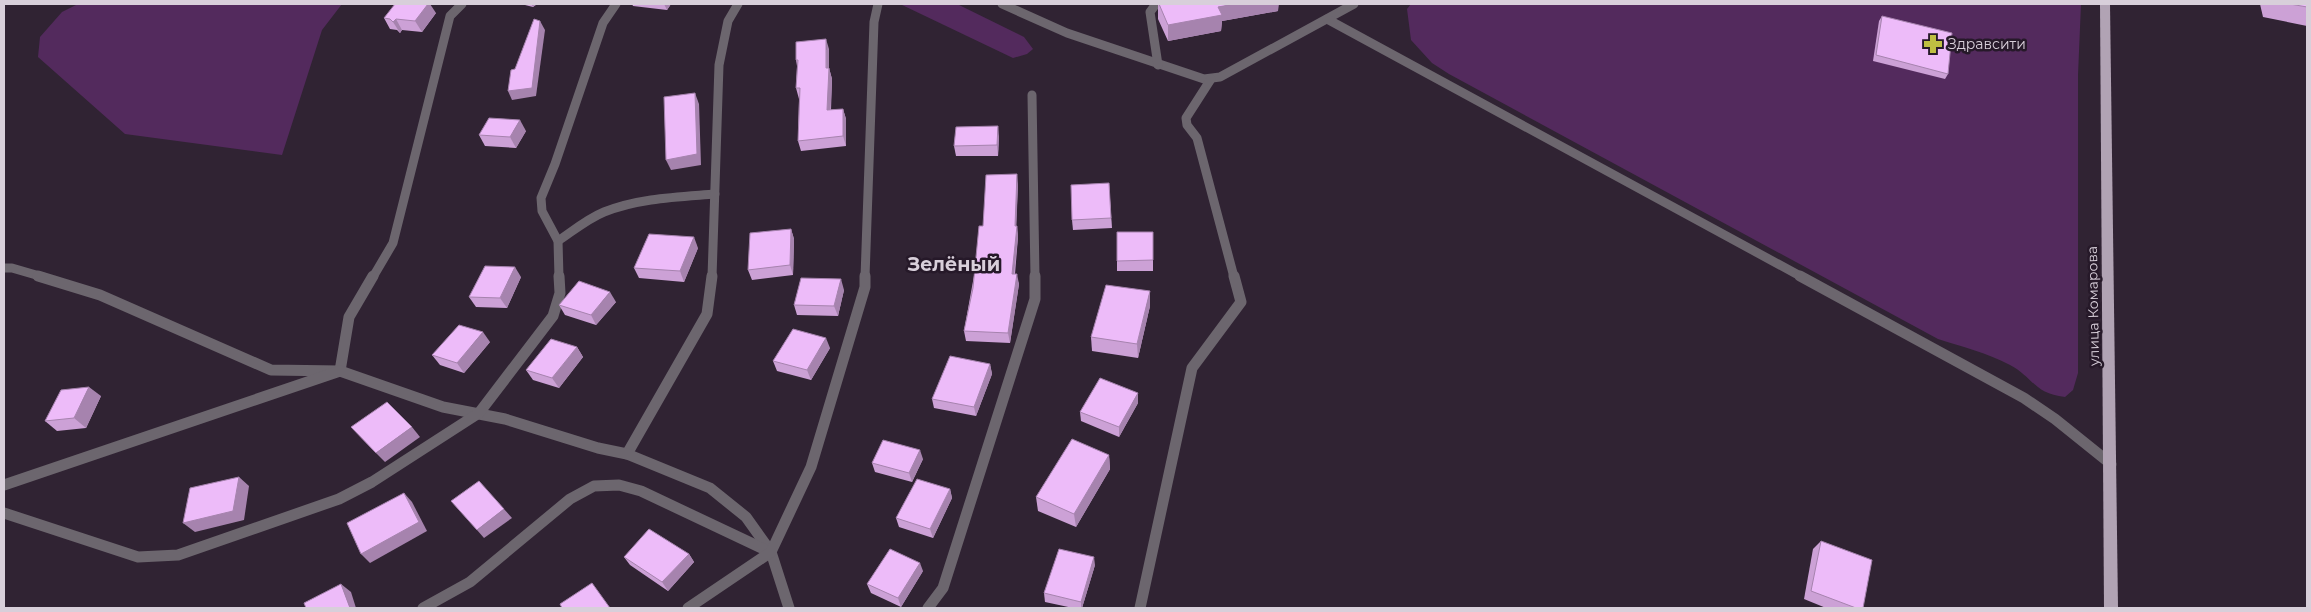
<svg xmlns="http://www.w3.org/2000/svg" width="2311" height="612" viewBox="0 0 2311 612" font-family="Montserrat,sans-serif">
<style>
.green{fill:#532a5d}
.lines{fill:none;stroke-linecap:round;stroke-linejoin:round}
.minor-far1{stroke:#6c666e;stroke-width:9}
.minor{stroke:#6c666e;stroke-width:11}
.primary{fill:#b1a3b4;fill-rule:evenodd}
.wall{fill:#cca1d6}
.shaded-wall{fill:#a683ae}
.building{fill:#edbbf9;stroke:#a683ae}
.labels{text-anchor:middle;stroke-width:5;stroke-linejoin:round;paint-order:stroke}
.poi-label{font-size:14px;fill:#d8cfda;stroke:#261929;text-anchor:start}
.street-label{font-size:14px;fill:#d8cfda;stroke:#261929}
.district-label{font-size:19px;font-weight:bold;fill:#d8cfda;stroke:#261929}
</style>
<rect width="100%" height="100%" fill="#302333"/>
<g class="green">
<path d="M78 4H342L322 30 282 155 125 134 38 57 40 37 62 12Z"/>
<path d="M900 4H957L1024 37 1033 49 1027 54 1013 58Z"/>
<path d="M1411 4H2081L2078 75V373L2073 390 2065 397C2034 394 2033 377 2010 365 1987 353 1963 347 1938 339L1449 74 1432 63 1411 40 1407 9Z"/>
</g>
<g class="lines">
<g class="minor-far1">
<path d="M1002 4 1067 33 1204 79 1220 77 1354 4"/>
<path d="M1156 4 1150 12 1158 65"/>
<path d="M1327 19 1802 277"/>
<path d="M1211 79 1186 118 1187 125 1197 138 1234 277"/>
<path d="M1032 95 1035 277"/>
<path d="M558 241C573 231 587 219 604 212 639 198 678 197 715 194"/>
<path d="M4 268H12L43 277"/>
<path d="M373 277 393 243 450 16 462 4"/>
<path d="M559 277 558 241 542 211 541 198 555 164 603 23 616 4"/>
<path d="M712 277 719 65 728 21 738 4"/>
<path d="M865 277 874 22 878 4"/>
</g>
<g class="minor">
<path d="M38 276 100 295 271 370 340 371 349 317 373 276"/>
<path d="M1800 276 2024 398 2055 419 2111 464"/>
<path d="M627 454 707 314 712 276"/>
<path d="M4 485 340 371 443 407 505 419 598 448 627 454 710 488 746 517 771 552 789 608"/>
<path d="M4 513 138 557 178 555 339 499 372 482 479 413 553 316 560 293 559 276"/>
<path d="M423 608 470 582 570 499 594 486 619 485 641 491 770 552"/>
<path d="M688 608 771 552 811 467 865 287V276"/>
<path d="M928 608 943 588 1035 299V276"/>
<path d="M1140 608 1192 368 1241 302 1234 276"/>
</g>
<path class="primary" d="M2100 4H2110L2118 608H2104Z"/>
</g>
<g class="wall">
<path d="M521 4H537L533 7Z"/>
<path d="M632 4H671L667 10 633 6Z"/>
<path d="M1158 4 1278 11 1222 21 1221 31 1168 41 1158 19Z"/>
<path d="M2260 4H2307V26L2263 17Z"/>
<path d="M436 13 422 32 402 30 400 33 397 30 390 29 384 18Z"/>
<path d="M1882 16 1948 74 1945 79 1873 61 1879 21Z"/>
<path d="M829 49V68L832 79 831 110 843 109 846 119V146L801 151 798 141 799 99 796 88 797 66 796 60Z"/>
<path d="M526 131 516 148 485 146 479 135Z"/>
<path d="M999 136 998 156H956L954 146Z"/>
<path d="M1109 183 1112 228 1073 230 1072 220Z"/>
<path d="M1018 184 1016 226H1017L1018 237 1015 274 1019 284 1010 343 966 341 964 331 983 226Z"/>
<path d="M791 229 794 239 793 275 752 280 748 270Z"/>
<path d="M1153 232V271H1117V261Z"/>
<path d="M698 248 684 282 639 278 634 268Z"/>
<path d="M521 277 507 308 476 307 469 297Z"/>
<path d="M844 290 838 316 797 315 794 305Z"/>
<path d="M616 302 596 325 565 315 559 305Z"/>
<path d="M1150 306 1138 358 1092 351 1091 337Z"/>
<path d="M490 342 464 373 440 365 432 355Z"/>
<path d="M577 347 583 357 559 388 533 380 526 370Z"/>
<path d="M830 348 811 380 777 371 773 361Z"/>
<path d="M990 364 992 374 976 416 934 408 932 399Z"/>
<path d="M101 396 86 428 57 431 45 421Z"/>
<path d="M1138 403 1119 437 1081 421 1080 412Z"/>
<path d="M1109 455 1110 469 1076 527 1038 511 1036 497Z"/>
<path d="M923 459 912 482 875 472 872 463Z"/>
<path d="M950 489 952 498 933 538 899 527 896 518Z"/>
<path d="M1821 541 1863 608H1826L1804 599 1813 549Z"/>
<path d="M689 554 694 562 668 591 630 565 624 557Z"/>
<path d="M1095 565 1082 608H1073L1045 602 1044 593Z"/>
<path d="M923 571 901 607 871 593 867 584Z"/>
</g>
<g class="shaded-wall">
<path d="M417 4H430L436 13 422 32 415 21Z"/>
<path d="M531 4H537L533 7Z"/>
<path d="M664 4H671L667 10Z"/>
<path d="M1235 4H1279L1278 11 1222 21 1221 31 1168 41V25L1218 7Z"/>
<path d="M396 19 402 30 400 33 393 22Z"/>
<path d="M540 21 545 30 536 96 512 100 508 91Z"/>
<path d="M826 39 829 49V73V68L832 79 830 121 827 110Z"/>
<path d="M695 93 699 104 701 165 671 170 666 160Z"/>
<path d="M843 109 846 119V146L843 136Z"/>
<path d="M520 120 526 131 516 148 510 137Z"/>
<path d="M998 126 999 136 998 156 997 145Z"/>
<path d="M1017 174 1018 184 1016 236 1017 226 1018 237 1013 284 1012 274Z"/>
<path d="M791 229 794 239 793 275 790 265Z"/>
<path d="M694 237 698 248 684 282 680 271Z"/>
<path d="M515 267 521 277 507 308 500 298Z"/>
<path d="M1017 274 1019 284 1010 343 1008 333Z"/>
<path d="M841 279 844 290 838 316 834 306Z"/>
<path d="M1150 291V306L1138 358 1137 344Z"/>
<path d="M610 292 616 302 596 325 591 315Z"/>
<path d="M483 332 490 342 464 373 457 363Z"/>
<path d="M826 338 830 348 811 380 807 370Z"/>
<path d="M577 347 583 357 559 388 552 378Z"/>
<path d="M990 364 992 374 976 416 974 407Z"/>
<path d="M89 387 101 396 86 428 74 418Z"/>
<path d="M1138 393V403L1119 437V427Z"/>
<path d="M412 427 420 437 385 462 376 453Z"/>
<path d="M920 450 923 459 912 482 909 473Z"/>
<path d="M1109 455 1110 469 1076 527 1074 514Z"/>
<path d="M239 477 249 486 244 520 195 532 183 523Z"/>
<path d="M950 489 952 498 933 538 930 529Z"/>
<path d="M404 493 412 502 427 531 370 563 361 554Z"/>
<path d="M504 509 512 518 484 538 477 530Z"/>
<path d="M689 554 694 562 668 591 662 582Z"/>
<path d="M1094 557 1095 565 1082 608H1081V602Z"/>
<path d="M920 563 923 571 901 607 898 598Z"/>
<path d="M341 584 351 592 356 608H350Z"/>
</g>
<g class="building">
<path d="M395 4H428L415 21 396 19 393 22 390 19 384 18Z"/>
<path d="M1159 4H1235L1218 7 1222 15 1168 25Z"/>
<path d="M2290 4H2307V7Z"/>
<path d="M1882 16 1952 33 1948 74 1876 55Z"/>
<path d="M534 19 540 21 532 88 508 91 511 70 515 69Z"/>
<path d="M826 39V68H829L827 110 843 109V136L798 141 800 88H796L798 60H796V42Z"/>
<path d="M695 93 697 154 666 160 664 97Z"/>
<path d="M489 118 520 120 510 137 479 135Z"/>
<path d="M998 126 997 145 954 146 956 127Z"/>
<path d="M1017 174 1015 226H1017L1012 274H1017L1008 333 964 331 973 288 979 226H983L986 175Z"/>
<path d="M1109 183 1111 218 1072 220 1071 185Z"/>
<path d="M791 229 790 265 748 270 750 233Z"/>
<path d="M1117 232H1153V260L1117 261Z"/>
<path d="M649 234 694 237 680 271 634 268Z"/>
<path d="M485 266 515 267 500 298 469 297Z"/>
<path d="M801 278 841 279 834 306 794 305Z"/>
<path d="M579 281 610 292 591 315 559 305Z"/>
<path d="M1106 285 1150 291 1137 344 1091 337Z"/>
<path d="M459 325 483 332 457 363 432 355Z"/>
<path d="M793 329 826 338 807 370 773 361Z"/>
<path d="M551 339 577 347 552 378 526 370Z"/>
<path d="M950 356 990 364 974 407 932 399Z"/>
<path d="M1100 378 1138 393 1119 427 1080 412Z"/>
<path d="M89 387 74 418 45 421 61 390Z"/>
<path d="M387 402 412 427 376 453 351 427Z"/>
<path d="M1072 439 1109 455 1074 514 1036 497Z"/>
<path d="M883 440 920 450 909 473 872 463Z"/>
<path d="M239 477 233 511 183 523 190 488Z"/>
<path d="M917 479 950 489 930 529 896 518Z"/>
<path d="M479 481 504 509 477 530 451 501Z"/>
<path d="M404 493 419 522 361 554 347 523Z"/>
<path d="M649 529 689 554 662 582 624 557Z"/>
<path d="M1821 541 1872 560 1863 608H1856L1811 591Z"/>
<path d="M890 549 920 563 898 598 867 584Z"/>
<path d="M1059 549 1094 557 1081 602 1044 593Z"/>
<path d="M592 583 610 608H562L560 604Z"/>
<path d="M341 584 350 608H306L304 603Z"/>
</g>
<defs>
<g id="pharmacy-bare" transform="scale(1.5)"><path d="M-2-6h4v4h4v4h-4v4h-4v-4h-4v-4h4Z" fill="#bebf42" stroke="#261929" stroke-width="2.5" paint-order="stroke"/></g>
</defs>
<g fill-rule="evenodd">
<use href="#pharmacy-bare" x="1933" y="44"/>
</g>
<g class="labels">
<g class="poi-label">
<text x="1948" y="49">Здравсити</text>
</g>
<g class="street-label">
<text transform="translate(2093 306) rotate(-91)" y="5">улица Комарова</text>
</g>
<g class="district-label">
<text x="954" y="271">Зелёный</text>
</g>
</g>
<rect width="2311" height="612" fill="none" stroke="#d8cfda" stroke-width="10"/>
</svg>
